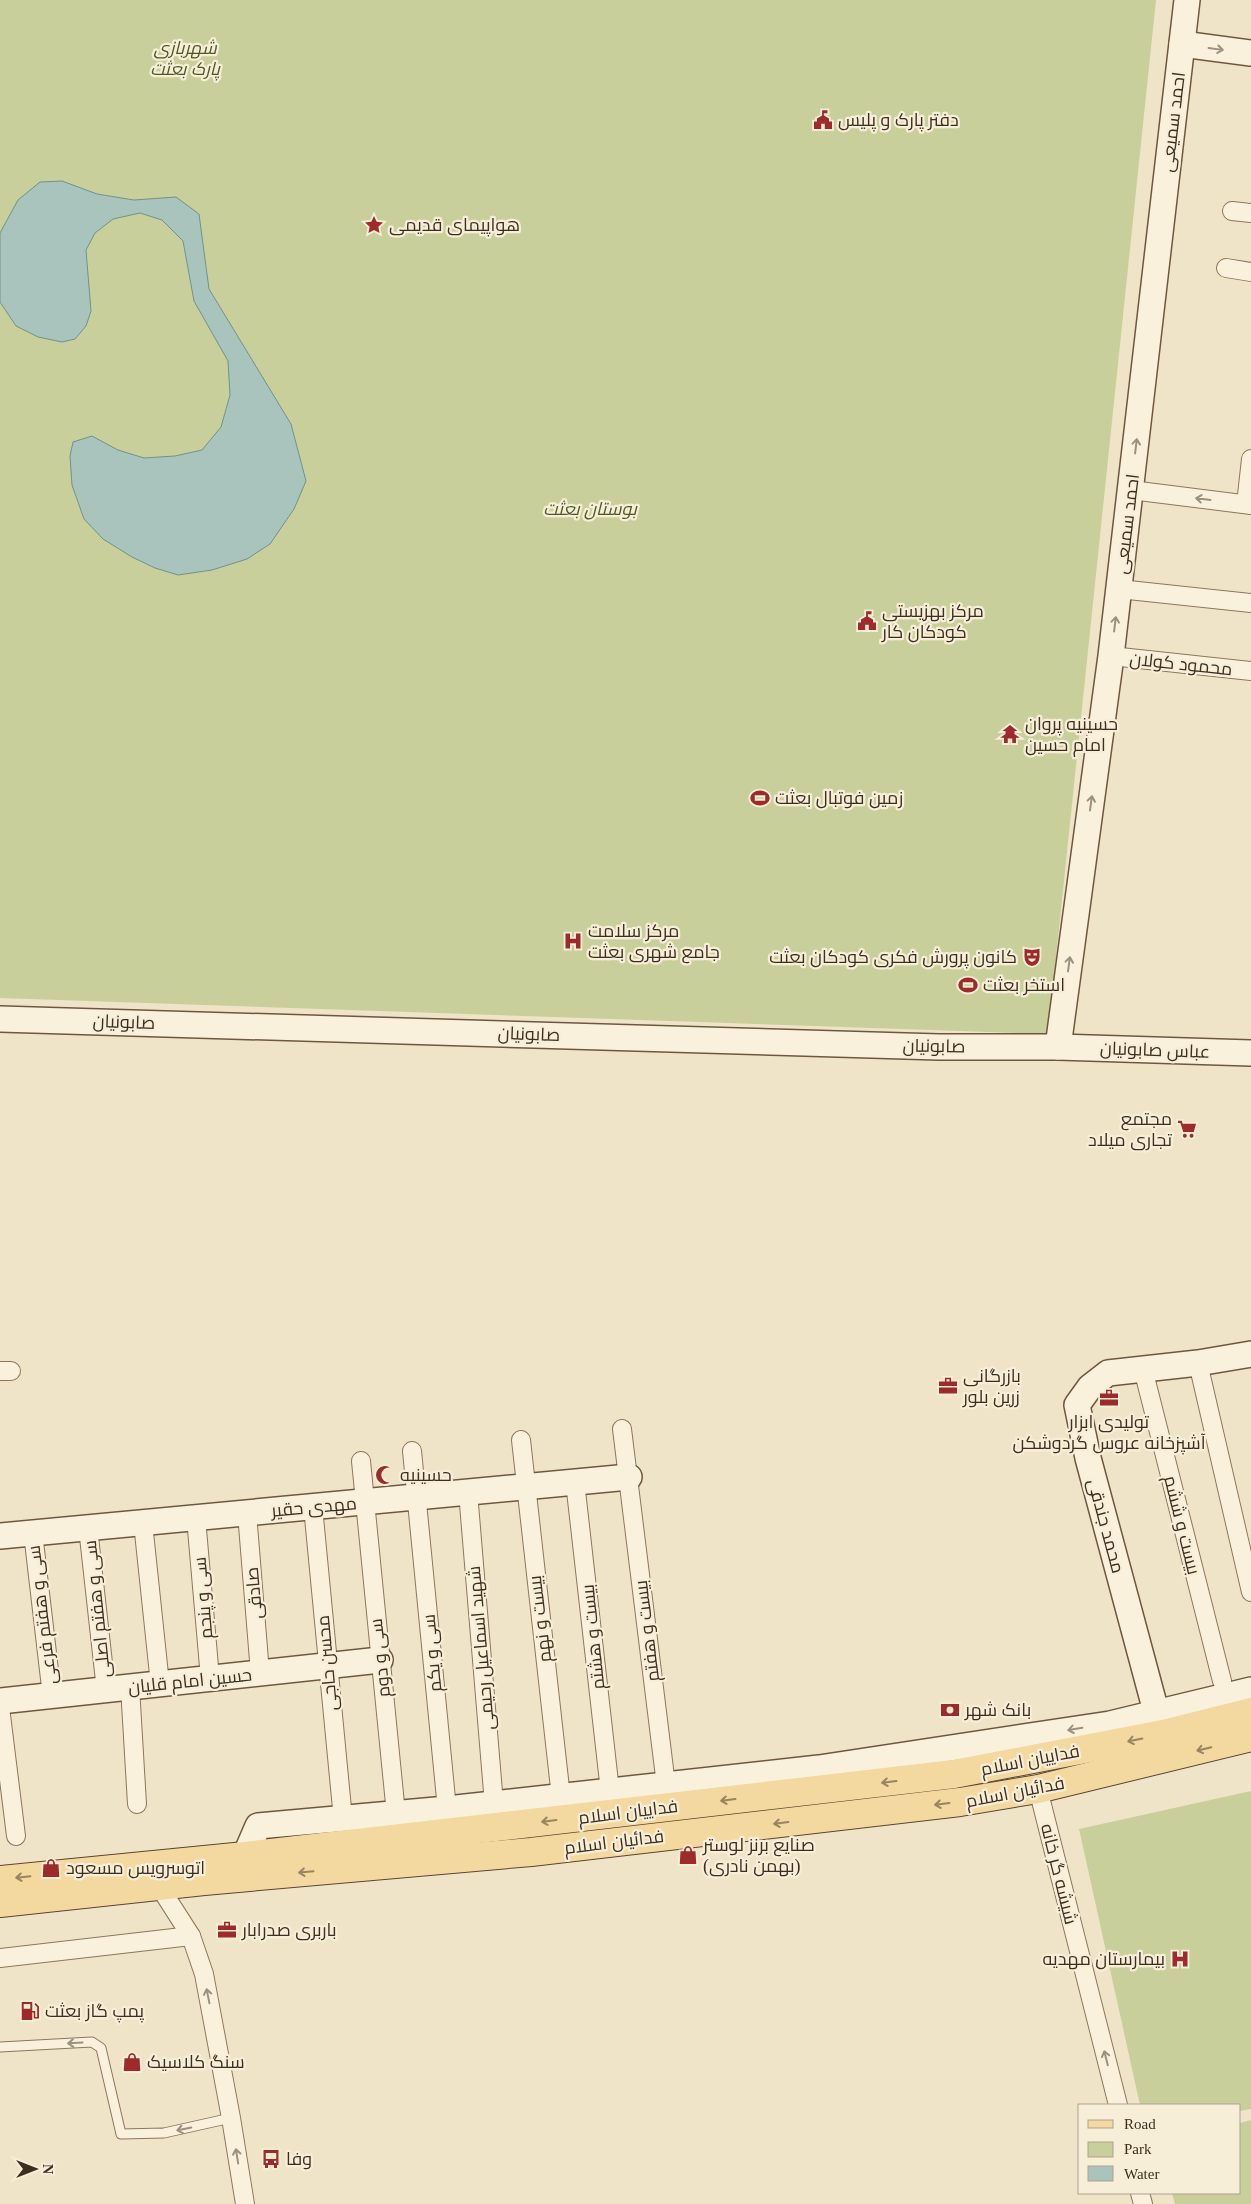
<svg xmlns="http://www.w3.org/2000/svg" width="1251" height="2204" viewBox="0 0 1251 2204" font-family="'Times New Roman',Cairo,serif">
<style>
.green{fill:#c9cf9b}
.water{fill:#a9c4bc;stroke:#6f938a}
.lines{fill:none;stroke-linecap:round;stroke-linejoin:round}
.lane-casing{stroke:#8d765c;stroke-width:11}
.street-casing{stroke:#8d765c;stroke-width:20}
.secondary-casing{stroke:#6f573f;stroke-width:28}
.primary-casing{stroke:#5b4430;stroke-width:30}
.lane{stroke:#faf1dc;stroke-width:9}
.street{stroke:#faf1dc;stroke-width:18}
.secondary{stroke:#faf1dc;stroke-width:25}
.primary{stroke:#f3d9a0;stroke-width:28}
.oneway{stroke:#9c907e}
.oneway2{stroke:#988460}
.labels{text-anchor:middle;stroke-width:4.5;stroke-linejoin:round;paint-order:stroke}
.park-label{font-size:18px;font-style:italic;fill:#4d5a26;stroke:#f7eed8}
.poi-label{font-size:18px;fill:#3d2e20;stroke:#f7eed8;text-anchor:start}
.street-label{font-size:18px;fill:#3d2e20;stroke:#f7eed8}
</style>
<rect width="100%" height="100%" fill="#f0e4c8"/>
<g class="green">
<path d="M0 0H1156L1048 1034 0 998Z"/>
<path d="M1251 1791V2109L1240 2111V2105H1140L1079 1829Z"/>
<path d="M1251 2120V2204H1175L1172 2193H1240V2123Z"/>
</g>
<path class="water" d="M62 181 97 194 134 200 176 197 199 214 209 289 291 424 306 481 294 509 270 544 247 559 212 570 178 575 155 568 132 557 103 539 84 519 72 485 70 456 73 442 92 436 118 450 144 458 175 456 202 450 221 427 230 395 228 361 194 301 183 241 162 220 140 213 113 219 95 233 86 250 91 311 86 326 75 339 62 342 38 337 16 326 0 302V233L18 200 40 182Z"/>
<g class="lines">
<g class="lane-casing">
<path id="lane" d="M0 2047 92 2042 101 2048 121 2134 164 2133 231 2118"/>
</g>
<g class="street-casing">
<g id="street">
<path d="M1232 211 1251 213"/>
<path d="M1226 268 1251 272"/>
<path d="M1131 490 1251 505"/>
<path d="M1246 504 1251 459"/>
<path d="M1119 589 1251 603"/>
<path d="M1111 656 1251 671"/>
<path d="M1198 1363 1251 1592"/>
<path d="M1143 1369 1222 1681"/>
<path d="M0 1371H11"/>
<path d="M622 1429 666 1785"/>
<path d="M521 1440 561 1797"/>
<path d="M412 1451 447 1809"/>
<path d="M361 1461 396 1814"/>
<path d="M575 1482 610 1791"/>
<path d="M468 1492 494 1804"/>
<path d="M313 1507 343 1819"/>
<path d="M247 1513 260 1673"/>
<path d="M196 1518 210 1678"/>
<path d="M143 1523 160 1684"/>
<path d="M88 1528 106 1690"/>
<path d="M33 1533 52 1696"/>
<path d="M130 1687 137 1804"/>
<path d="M0 1707 16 1836"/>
<path d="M1038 1789 1118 2105"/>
<path d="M159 1886 191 1936 204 1974 231 2118 245 2204"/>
<path d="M0 1958 191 1936"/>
<path d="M1140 2193 1143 2204"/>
</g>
</g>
<g class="secondary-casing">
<g id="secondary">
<path d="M1182 44 1251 53"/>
<path d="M0 1019 939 1047H1058L1251 1053"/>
<path d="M1058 1047 1111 656 1187 0"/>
<path d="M0 1536 629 1477"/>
<path d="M0 1701 380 1660"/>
<path d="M1161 1730 1088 1458 1077 1405 1090 1387 1108 1373 1198 1363 1251 1354"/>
<path d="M245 1856 258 1826 447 1809 819 1768 1110 1724 1251 1690"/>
</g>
</g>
<g class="primary-casing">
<g id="primary">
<path d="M0 1880 245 1856 954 1774 1163 1734 1251 1712"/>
<path d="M0 1903 204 1881 531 1852 960 1802 1038 1789 1251 1737"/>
</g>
</g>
<use href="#lane" class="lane"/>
<use href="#street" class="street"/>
<use href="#secondary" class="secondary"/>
<use href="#primary" class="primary"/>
</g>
<defs><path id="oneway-shaft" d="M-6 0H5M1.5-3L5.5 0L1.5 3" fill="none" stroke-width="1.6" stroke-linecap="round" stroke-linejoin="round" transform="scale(1.25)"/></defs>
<g class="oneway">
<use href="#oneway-shaft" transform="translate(1216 49) rotate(8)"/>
<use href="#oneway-shaft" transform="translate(1136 446) rotate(-83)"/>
<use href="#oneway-shaft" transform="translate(1203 499) rotate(-173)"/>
<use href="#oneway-shaft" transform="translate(1115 624) rotate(-83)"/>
<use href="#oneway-shaft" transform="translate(1091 803) rotate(-82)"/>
<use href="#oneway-shaft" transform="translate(1069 964) rotate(-82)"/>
<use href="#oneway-shaft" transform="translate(1075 1729) rotate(171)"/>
<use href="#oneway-shaft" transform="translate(208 1996) rotate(-101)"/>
<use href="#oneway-shaft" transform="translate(75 2043) rotate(177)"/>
<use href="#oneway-shaft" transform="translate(1106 2058) rotate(-104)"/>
<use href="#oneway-shaft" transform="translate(184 2129) rotate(168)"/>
<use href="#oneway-shaft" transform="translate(237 2156) rotate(-99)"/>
</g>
<g class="oneway2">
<use href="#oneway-shaft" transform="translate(1135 1740) rotate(169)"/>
<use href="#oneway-shaft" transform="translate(1204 1749) rotate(166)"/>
<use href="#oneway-shaft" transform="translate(889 1782) rotate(173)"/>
<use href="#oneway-shaft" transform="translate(728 1800) rotate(173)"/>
<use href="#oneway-shaft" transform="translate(942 1804) rotate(173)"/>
<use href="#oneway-shaft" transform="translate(549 1821) rotate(173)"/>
<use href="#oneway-shaft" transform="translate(781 1823) rotate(173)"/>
<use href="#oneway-shaft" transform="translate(306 1872) rotate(175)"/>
<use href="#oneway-shaft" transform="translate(23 1877) rotate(174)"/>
</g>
<defs>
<g id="civic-bare" transform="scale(1.5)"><path d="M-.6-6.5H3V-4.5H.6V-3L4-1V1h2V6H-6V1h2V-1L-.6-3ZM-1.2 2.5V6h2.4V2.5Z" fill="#9e2a2b" stroke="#f7eed8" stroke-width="2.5" paint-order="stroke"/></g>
<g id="sight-bare" transform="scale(1.5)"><path d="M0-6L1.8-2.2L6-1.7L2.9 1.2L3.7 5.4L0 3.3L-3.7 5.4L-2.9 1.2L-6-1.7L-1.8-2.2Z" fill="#9e2a2b" stroke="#f7eed8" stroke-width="2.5" paint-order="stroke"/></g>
<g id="temple-bare" transform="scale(1.5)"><path d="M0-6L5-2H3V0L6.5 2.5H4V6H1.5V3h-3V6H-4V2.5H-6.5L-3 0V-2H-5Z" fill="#9e2a2b" stroke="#f7eed8" stroke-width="2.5" paint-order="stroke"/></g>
<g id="stadium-bare" transform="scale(1.5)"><path d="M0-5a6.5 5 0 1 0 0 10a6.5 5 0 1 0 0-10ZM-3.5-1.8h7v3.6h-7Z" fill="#9e2a2b" stroke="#f7eed8" stroke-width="2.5" paint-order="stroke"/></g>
<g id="hospital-bare" transform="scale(1.5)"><path d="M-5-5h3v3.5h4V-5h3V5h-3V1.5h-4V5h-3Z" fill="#9e2a2b" stroke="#f7eed8" stroke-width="2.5" paint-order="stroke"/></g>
<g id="theatre-bare" transform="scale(1.5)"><path d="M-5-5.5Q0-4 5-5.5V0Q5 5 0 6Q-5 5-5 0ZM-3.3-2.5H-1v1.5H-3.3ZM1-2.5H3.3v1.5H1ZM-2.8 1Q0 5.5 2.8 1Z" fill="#9e2a2b" stroke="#f7eed8" stroke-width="2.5" paint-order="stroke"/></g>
<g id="supermarket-bare" transform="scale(1.5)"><path d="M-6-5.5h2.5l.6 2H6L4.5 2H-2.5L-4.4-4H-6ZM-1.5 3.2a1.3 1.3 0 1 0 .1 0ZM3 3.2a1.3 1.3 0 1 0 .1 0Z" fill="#9e2a2b" stroke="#f7eed8" stroke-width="2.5" paint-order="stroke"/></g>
<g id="office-bare" transform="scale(1.5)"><path d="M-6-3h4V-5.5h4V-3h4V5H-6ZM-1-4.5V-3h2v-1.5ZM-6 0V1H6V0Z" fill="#9e2a2b" stroke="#f7eed8" stroke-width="2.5" paint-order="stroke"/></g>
<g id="mosque-bare" transform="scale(1.5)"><path d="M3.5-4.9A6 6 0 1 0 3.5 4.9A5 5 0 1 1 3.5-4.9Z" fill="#9e2a2b" stroke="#f7eed8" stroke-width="2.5" paint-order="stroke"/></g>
<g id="bank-bare" transform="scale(1.5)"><path d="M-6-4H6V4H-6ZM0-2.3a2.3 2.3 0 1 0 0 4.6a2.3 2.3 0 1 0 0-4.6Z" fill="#9e2a2b" stroke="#f7eed8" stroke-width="2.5" paint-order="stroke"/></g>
<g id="shop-bare" transform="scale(1.5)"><path d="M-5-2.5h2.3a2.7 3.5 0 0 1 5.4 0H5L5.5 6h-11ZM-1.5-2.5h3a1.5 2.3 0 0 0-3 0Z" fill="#9e2a2b" stroke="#f7eed8" stroke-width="2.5" paint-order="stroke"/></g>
<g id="fuel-bare" transform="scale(1.5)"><path d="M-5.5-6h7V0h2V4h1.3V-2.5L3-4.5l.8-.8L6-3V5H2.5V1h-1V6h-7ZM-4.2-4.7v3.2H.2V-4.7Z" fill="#9e2a2b" stroke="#f7eed8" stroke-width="2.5" paint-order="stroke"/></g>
<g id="bus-bare" transform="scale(1.5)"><path d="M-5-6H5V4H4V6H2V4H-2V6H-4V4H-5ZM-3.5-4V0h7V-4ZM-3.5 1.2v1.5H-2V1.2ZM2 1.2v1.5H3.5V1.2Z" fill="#9e2a2b" stroke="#f7eed8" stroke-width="2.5" paint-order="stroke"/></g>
</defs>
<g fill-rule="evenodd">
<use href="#civic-bare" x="823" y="120"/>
<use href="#sight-bare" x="374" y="225"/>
<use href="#civic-bare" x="867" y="621"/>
<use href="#temple-bare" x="1010" y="734"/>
<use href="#stadium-bare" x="760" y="798"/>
<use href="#hospital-bare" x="573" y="941"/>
<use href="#theatre-bare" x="1032" y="957"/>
<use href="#stadium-bare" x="968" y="985"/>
<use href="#supermarket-bare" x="1187" y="1129"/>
<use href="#office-bare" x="948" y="1386"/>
<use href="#office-bare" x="1109" y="1398"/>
<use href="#mosque-bare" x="385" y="1475"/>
<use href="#bank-bare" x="950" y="1710"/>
<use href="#shop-bare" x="688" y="1855"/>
<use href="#shop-bare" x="51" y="1868"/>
<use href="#office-bare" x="227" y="1930"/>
<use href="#hospital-bare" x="1180" y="1959"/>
<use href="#fuel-bare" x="30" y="2011"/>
<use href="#shop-bare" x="132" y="2062"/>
<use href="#bus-bare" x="271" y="2159"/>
</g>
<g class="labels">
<g class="park-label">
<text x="185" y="54">شهربازی<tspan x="185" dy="21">پارک بعثت</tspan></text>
<text x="590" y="515">بوستان بعثت</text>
</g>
<g class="poi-label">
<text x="838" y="126">دفتر پارک و پلیس</text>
<text x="389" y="231">هواپیمای قدیمی</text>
<text x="882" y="617">مرکز بهزیستی<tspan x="882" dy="21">کودکان کار</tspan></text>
<text x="1025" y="730">حسینیه پروان<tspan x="1025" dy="21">امام حسین</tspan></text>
<text x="775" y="804">زمین فوتبال بعثت</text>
<text x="588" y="937">مرکز سلامت<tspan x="588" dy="21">جامع شهری بعثت</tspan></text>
<text x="1017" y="963" text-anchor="end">کانون پرورش فکری کودکان بعثت</text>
<text x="983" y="991">استخر بعثت</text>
<text x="1172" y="1125" text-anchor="end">مجتمع<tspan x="1172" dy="21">تجاری میلاد</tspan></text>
<text x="963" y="1382">بازرگانی<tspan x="963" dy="21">زرین بلور</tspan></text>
<text x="1109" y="1428" text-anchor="middle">تولیدی ابزار<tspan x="1109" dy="21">آشپزخانه عروس گردوشکن</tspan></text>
<text x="400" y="1481">حسینیه</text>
<text x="965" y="1716">بانک شهر</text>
<text x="703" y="1851">صنایع برنز لوستر<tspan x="703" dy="21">(بهمن نادری)</tspan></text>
<text x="66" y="1874">اتوسرویس مسعود</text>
<text x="242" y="1936">باربری صدرابار</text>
<text x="1165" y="1965" text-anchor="end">بیمارستان مهدیه</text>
<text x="45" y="2017">پمپ گاز بعثت</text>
<text x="147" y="2068">سنگ کلاسیک</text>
<text x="286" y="2165">وفا</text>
</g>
<g class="street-label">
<text transform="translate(1173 122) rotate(-83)" y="6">احمد سمیعی</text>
<text transform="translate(1127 524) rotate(-83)" y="6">احمد سمیعی</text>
<text transform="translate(1181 664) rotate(6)" y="6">محمود کولان</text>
<text transform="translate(124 1022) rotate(2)" y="6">صابونیان</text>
<text transform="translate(529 1034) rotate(2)" y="6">صابونیان</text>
<text transform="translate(934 1046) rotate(1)" y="6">صابونیان</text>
<text transform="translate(1155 1050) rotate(2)" y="6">عباس صابونیان</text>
<text transform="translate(314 1507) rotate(-5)" y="6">مهدی حقیر</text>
<text transform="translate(1182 1525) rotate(76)" y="6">بیست و ششم</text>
<text transform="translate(1106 1526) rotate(75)" y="6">محمد جندقی</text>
<text transform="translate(254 1593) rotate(-95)" y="6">صادقی</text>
<text transform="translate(203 1598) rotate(-95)" y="6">سی و پنجم</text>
<text transform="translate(97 1609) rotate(-96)" y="6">سی و هفتم اصلی</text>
<text transform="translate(42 1615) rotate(-97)" y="6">سی و هفتم فرعی</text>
<text transform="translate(540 1619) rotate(-97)" y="6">بیست و نهم</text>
<text transform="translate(647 1631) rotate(-97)" y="6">بیست و هفتم</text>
<text transform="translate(593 1637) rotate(-96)" y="6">بیست و هشتم</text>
<text transform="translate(481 1648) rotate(-95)" y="6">شهید اسماعیل رحیمی</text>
<text transform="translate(432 1653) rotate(-95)" y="6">سی و یکم</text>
<text transform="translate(380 1658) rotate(-96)" y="6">سی و دوم</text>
<text transform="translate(327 1663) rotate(-95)" y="6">محسن حاجی</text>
<text transform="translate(190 1681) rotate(-6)" y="6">حسین امام قلیان</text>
<text transform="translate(1030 1760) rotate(-11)" y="6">فداییان اسلام</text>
<text transform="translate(1015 1792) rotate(-11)" y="6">فدائیان اسلام</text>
<text transform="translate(628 1812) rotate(-7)" y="6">فداییان اسلام</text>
<text transform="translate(614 1842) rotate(-7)" y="6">فدائیان اسلام</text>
<text transform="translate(1059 1874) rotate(76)" y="6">شیشه گر خانه</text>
</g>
</g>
<rect x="1078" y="2104" width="162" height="90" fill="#f7eed8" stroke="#ada18e"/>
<rect x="1088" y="2120" width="25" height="8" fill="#f3d9a0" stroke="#ada18e"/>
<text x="1124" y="2129" font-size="15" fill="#3d2e20">Road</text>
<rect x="1088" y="2142" width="25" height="15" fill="#c9cf9b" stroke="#ada18e"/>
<text x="1124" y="2154" font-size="15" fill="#3d2e20">Park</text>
<rect x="1088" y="2166" width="25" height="15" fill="#a9c4bc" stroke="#ada18e"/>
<text x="1124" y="2179" font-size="15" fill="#3d2e20">Water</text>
<g transform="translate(35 2169) rotate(90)" stroke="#f7eed8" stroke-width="4" paint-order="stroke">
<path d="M0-4L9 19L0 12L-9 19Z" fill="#3d2e20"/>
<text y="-8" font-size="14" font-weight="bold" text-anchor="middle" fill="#3d2e20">N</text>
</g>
</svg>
